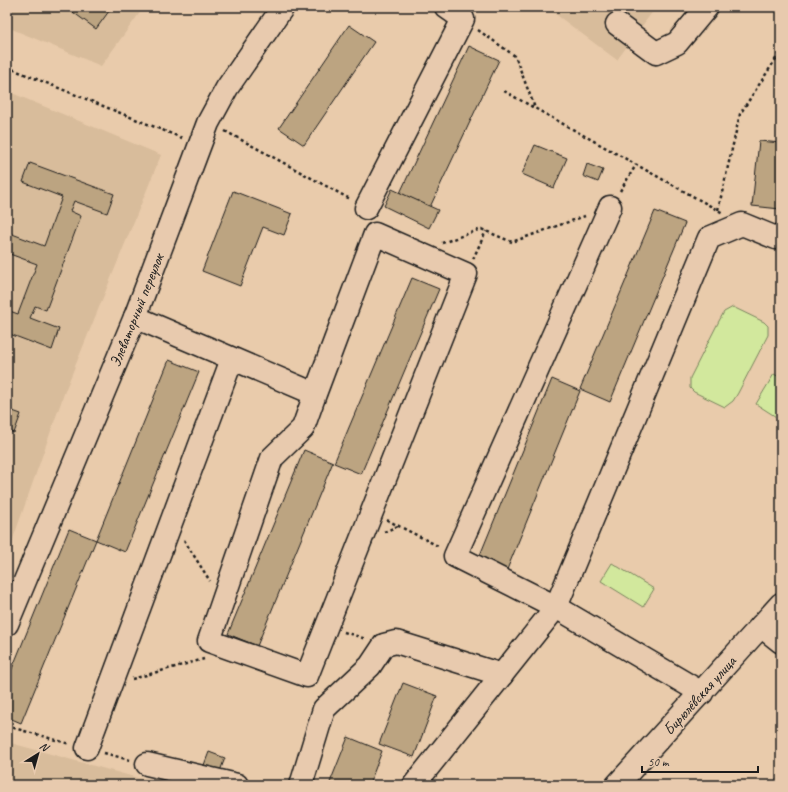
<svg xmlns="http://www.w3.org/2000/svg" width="788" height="792" viewBox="0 0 788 792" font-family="Caveat,sans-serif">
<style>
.built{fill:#d8bc9b}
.green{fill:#d2e89d;stroke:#77825c}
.building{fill:#bca481;stroke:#1c1c1c}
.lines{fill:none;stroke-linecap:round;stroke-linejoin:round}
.minor-casing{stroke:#1c1c1c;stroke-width:25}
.path{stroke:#1c1c1c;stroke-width:2.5;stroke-dasharray:3 3;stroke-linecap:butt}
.minor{stroke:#e8caae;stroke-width:22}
.labels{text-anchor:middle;stroke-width:3;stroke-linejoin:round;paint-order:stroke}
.street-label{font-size:16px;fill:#1c1c1c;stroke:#e8caae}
</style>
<rect width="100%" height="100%" fill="#e9cbab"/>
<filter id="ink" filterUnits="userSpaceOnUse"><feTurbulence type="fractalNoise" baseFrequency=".025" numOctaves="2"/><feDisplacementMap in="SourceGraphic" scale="8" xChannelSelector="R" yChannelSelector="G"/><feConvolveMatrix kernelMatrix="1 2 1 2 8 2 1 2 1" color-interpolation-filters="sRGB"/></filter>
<g filter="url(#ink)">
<g class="built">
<path d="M7 7H144L101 66 7 27Z"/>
<path d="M546 7H656L617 60Z"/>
<path d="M7 91 161 155 65 391 7 556Z"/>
<path d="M7 742 160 784 163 785H7Z"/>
</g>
<g class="green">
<path d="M733 307 764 322 768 326V335L738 393 733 401 725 407 694 392 690 388V378L719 321 724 312Z"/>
<path d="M774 374 781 378V420L756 404Z"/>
<path d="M612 563 654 589 643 607 601 581Z"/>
</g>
<g class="building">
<path d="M66 7H112L96 29Z"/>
<path d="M349 25 374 42 304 145 279 128Z"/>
<path d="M469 46 499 60 430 207 400 193Z"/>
<path d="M759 141 781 143 780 209 752 206Z"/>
<path d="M535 145 567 158 554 188 522 174Z"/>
<path d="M30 163 114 194 107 213 74 201 70 211 81 216 46 310 35 306 30 318 59 329 52 350 7 333V310L18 314 37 264 7 253V232L44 246 62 197 23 182Z"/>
<path d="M587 164 603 170 598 182 583 176Z"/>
<path d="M392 189 438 210 429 228 384 206Z"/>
<path d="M233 191 292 214 284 235 263 227 240 286 202 271Z"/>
<path d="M655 211 685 223 610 402 580 389Z"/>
<path d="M412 278 439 289 361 474 334 463Z"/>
<path d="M169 360 199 372 125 552 96 540Z"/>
<path d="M552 379 580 391 506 572 478 560Z"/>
<path d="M7 409 21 414 14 433 7 430Z"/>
<path d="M304 450 333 462 257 646 228 634Z"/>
<path d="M69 529 96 540 21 723 7 717V681Z"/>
<path d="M403 683 437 696 414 757 379 744Z"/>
<path d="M348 737 382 751 369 785H329Z"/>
<path d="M209 752 225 758 220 771 204 765Z"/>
</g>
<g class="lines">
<g class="minor-casing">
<g id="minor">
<path d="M617 24 656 53 677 43 707 7"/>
<path d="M366 208 463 19 446 7"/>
<path d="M135 317 315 394 303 428 272 458 209 641 307 676 466 274 375 234 315 394"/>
<path d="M7 624 135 317 208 123 227 88 283 7"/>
<path d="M761 626 781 642"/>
<path d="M702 693 556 607 709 238 742 224 776 238 781 235"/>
<path d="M87 748 232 359"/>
<path d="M147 764 237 785"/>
<path d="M301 785 324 709 370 666 384 645 396 642 502 675"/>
<path d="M414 785 556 607 455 556 610 207"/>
<path d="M617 785 781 604"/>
</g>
</g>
<g class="path">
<path d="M478 30 515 56 535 108"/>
<path d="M7 67 182 138"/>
<path d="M504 91 723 213"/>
<path d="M225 131 350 199"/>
<path d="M620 191 636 165"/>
<path d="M718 210 740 114 781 51"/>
<path d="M442 243 481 229 512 242 585 216"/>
<path d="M473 259 486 231"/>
<path d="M387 520 440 547"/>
<path d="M384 532 398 526"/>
<path d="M184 540 210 581"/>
<path d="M344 632 366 639"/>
<path d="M132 679 204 659"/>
<path d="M7 726 70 744"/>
<path d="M104 753 130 760"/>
</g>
<use href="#minor" class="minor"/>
</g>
</g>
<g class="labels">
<g class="street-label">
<text transform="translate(136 310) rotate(-68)" y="6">Элеваторный переулок</text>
<text transform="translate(699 695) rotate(-48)" y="6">Бирюлёвская улица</text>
</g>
</g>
<rect width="788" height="792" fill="none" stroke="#e8caae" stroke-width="24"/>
<rect x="12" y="12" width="764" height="768" fill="none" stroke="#1c1c1c" stroke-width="1.5" filter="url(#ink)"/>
<g transform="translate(38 754) rotate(37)" stroke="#e8caae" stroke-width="3" paint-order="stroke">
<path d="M0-3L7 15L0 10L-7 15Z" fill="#1c1c1c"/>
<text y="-6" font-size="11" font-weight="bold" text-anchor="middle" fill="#1c1c1c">N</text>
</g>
<path d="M642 766v6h116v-6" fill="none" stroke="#1c1c1c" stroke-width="2"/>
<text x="648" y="766" font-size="12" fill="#1c1c1c" stroke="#e8caae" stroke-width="3" paint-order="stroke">50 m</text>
</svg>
